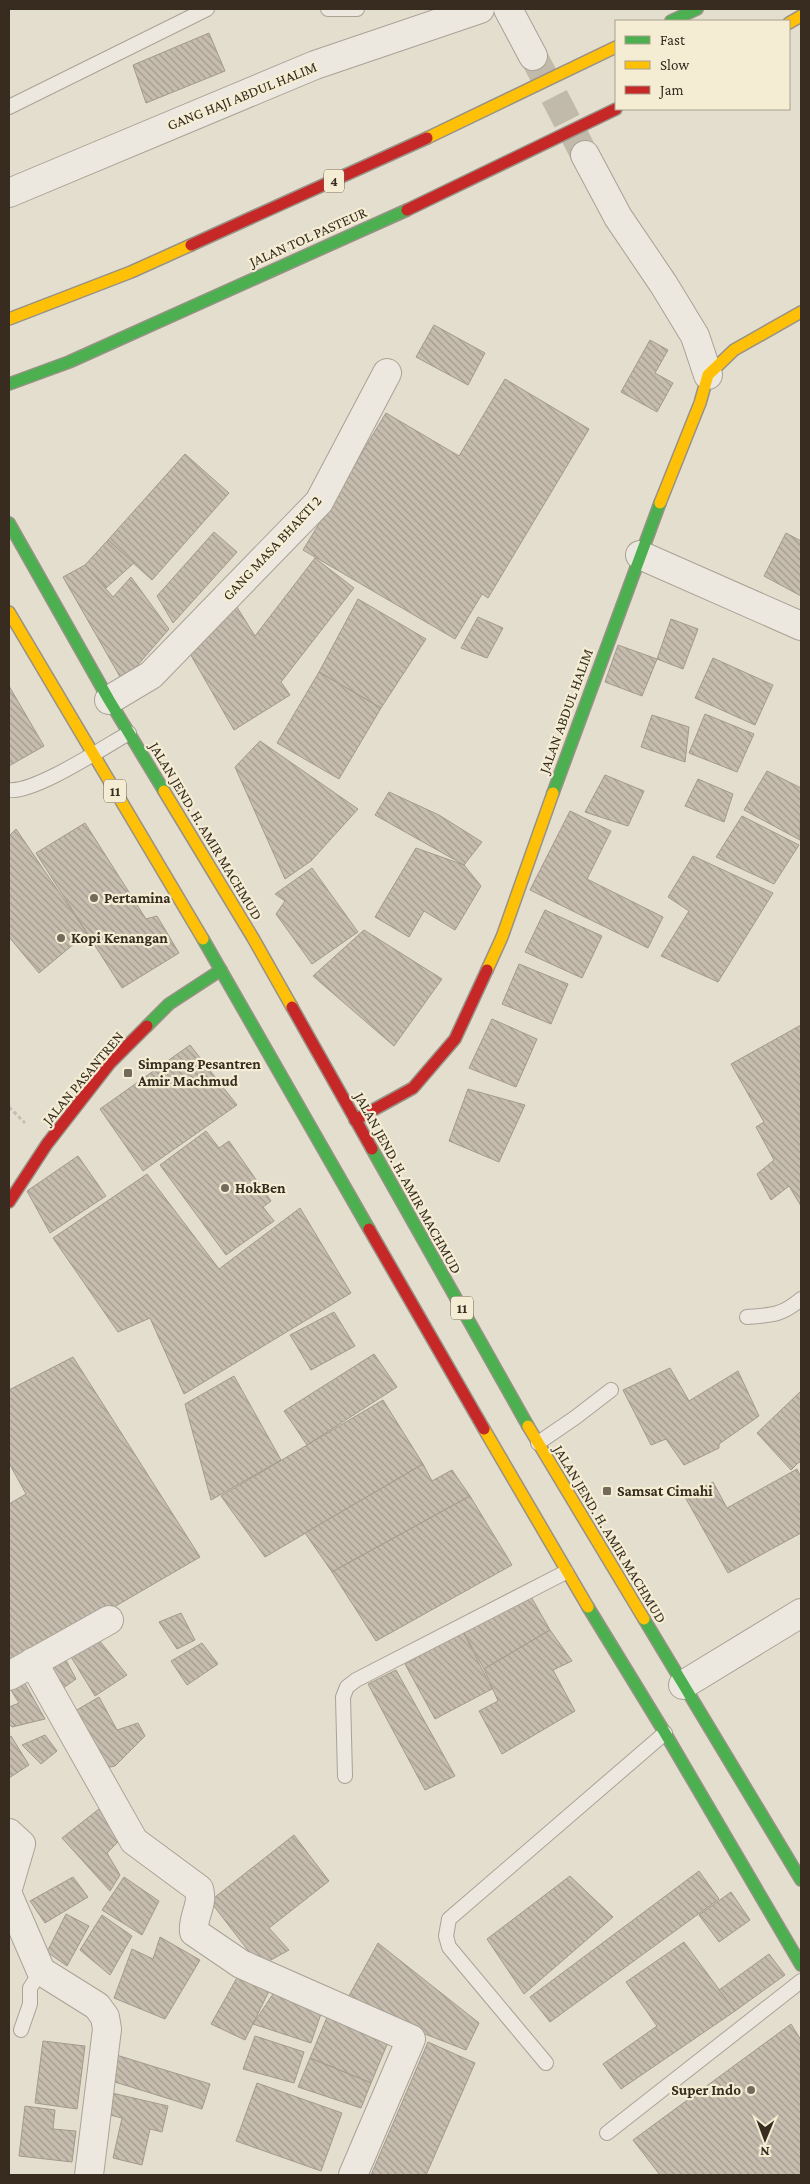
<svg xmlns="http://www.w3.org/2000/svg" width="810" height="2184" viewBox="0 0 810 2184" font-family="'Crimson Pro',serif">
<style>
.building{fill:url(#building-back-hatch);stroke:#a39a8d}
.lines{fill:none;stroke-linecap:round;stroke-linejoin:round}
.street-tunnel{stroke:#c1baab;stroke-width:28;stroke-dasharray:28 14;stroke-linecap:butt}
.lane-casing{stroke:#a8a397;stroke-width:16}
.street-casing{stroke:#a8a397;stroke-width:30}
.fast-casing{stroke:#989286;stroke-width:14}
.slow-casing{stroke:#989286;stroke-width:14}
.jam-casing{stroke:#989286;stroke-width:14}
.path{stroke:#c4bfb6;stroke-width:3;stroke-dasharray:4 2.5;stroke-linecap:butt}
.lane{stroke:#ece8df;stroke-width:14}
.street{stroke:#ece8df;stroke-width:28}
.fast{stroke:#4caf50;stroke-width:11}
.slow{stroke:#ffc107;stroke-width:11}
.jam{stroke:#c62828;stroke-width:11}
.poi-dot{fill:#736a5c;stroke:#f4edd4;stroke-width:2}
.labels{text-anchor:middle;stroke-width:4.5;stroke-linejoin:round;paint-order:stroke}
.shield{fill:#f4edd4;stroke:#706655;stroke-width:1}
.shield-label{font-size:14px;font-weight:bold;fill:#372c1f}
.street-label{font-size:15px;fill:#372c1f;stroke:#f4edd4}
.poi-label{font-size:15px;font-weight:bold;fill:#372c1f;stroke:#f4edd4;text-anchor:start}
</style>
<defs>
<pattern id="building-back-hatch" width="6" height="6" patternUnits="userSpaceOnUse" patternTransform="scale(1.25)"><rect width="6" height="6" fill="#c7bdaf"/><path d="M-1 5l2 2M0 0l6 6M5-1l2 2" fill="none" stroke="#a29a8e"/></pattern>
</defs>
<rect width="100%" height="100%" fill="#e3dece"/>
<g class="building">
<path d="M209 33 225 71 146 103 133 65Z"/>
<path d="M434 325 485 353 468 385 416 357Z"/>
<path d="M650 340 668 350 655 373 673 383 657 412 621 392Z"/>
<path d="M505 379 589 429 488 598 482 594 455 639 303 550 386 413 459 456Z"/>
<path d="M185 454 229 493 152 580 108 540Z"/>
<path d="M214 532 237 552 173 623 157 596Z"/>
<path d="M786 533 801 541V596L764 576Z"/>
<path d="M108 540 134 563 106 588 85 565Z"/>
<path d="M315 558 354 588 281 682 290 695 234 730 185 645 235 604 255 636Z"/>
<path d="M85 565 113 597 131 577 169 629 123 682 63 577Z"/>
<path d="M358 599 426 639 381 708 319 672Z"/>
<path d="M478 617 503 628 487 658 461 648Z"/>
<path d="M671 619 698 629 683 669 657 659Z"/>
<path d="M618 645 657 659 642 696 605 682Z"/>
<path d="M713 658 773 685 755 725 695 698Z"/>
<path d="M319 672 381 708 339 779 277 743Z"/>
<path d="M9 686 44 746 9 766Z"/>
<path d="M705 714 754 734 737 772 689 753Z"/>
<path d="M652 715 689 727 685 762 641 747Z"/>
<path d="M260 741 358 809 311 861 285 879 235 767Z"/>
<path d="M767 771 801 788 800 840 744 810Z"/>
<path d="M605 775 644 791 628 826 585 812Z"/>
<path d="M698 779 733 794 724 822 685 806Z"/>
<path d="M389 792 439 815 482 842 464 865 375 815Z"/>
<path d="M570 811 611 831 587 879 663 917 648 948 530 890Z"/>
<path d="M742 816 799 845 774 884 716 857Z"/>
<path d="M85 823 146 919 157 916 179 953 122 988 36 853Z"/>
<path d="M16 829 87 933 39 973 9 937V836Z"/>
<path d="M416 848 464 865 481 886 455 930 424 911 409 937 375 917Z"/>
<path d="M693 856 773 893 718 982 661 956 689 911 668 897Z"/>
<path d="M312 868 358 932 312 964 276 914 285 901 275 894Z"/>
<path d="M545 910 602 936 582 978 525 952Z"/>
<path d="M364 930 442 979 394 1046 313 976Z"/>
<path d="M519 964 568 984 551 1024 502 1004Z"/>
<path d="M492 1019 537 1039 516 1087 469 1068Z"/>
<path d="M801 1025V1206L789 1186 771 1200 757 1174 774 1160 756 1127 764 1122 731 1064Z"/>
<path d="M190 1045 237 1105 143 1171 100 1109Z"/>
<path d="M468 1089 525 1105 499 1162 449 1141Z"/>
<path d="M206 1131 219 1148 229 1141 271 1201 263 1207 274 1221 226 1255 160 1165Z"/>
<path d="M78 1156 106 1196 50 1233 27 1191Z"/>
<path d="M147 1174 219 1269 300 1208 351 1293 184 1394 150 1318 118 1332 53 1238Z"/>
<path d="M334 1312 355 1346 311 1370 290 1335Z"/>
<path d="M374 1354 397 1387 307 1445 284 1411Z"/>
<path d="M73 1357 200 1557 9 1668V1504L26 1494 9 1463V1390Z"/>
<path d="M670 1368 689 1401 738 1371 759 1416 719 1444V1448L684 1465 666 1439 651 1445 623 1390Z"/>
<path d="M234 1376 281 1460 211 1500 185 1404Z"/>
<path d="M801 1391V1463L799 1462 791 1470 757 1433Z"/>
<path d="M383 1400 423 1464 265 1557 221 1496Z"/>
<path d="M423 1464 432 1481 452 1470 470 1496 332 1572 305 1533Z"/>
<path d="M797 1469 801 1477V1533L728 1573 685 1497 713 1482 727 1508Z"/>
<path d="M470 1496 512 1565 376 1641 332 1572Z"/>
<path d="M530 1595 550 1630 484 1669 463 1631Z"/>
<path d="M181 1613 195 1640 177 1649 159 1622Z"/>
<path d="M550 1630 572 1661 553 1670 575 1711 502 1754 479 1711 498 1701 484 1669Z"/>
<path d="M463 1631 492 1689 435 1719 405 1664Z"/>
<path d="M95 1635 127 1675 95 1696 65 1647Z"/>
<path d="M202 1643 218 1664 187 1685 171 1661Z"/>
<path d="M60 1649 76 1679 59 1691 41 1660Z"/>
<path d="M396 1670 455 1776 425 1790 368 1684Z"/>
<path d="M20 1675 45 1719 12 1727 9 1724V1707L19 1703 9 1687Z"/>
<path d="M99 1697 117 1730 138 1723 145 1736 115 1766 96 1770 68 1715Z"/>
<path d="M45 1735 57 1751 41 1764 22 1745Z"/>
<path d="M11 1736 29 1765 9 1778V1737Z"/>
<path d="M99 1809 119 1841 107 1853 120 1875 110 1891 62 1838Z"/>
<path d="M294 1835 329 1881 269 1928 289 1950 260 1966 210 1901Z"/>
<path d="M699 1871 719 1899 550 2022 530 1997Z"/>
<path d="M570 1876 613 1917 524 1994 487 1939Z"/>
<path d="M73 1877 88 1897 45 1923 30 1901Z"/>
<path d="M124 1877 159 1901 142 1935 102 1910Z"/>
<path d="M731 1892 750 1920 719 1942 699 1915Z"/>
<path d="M66 1914 89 1926 67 1966 47 1952Z"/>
<path d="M102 1915 132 1936 110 1975 80 1950Z"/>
<path d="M160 1937 200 1960 165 2019 114 1998 132 1949 153 1959Z"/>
<path d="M684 1942 735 2011 621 2089 603 2064 657 2026 626 1982Z"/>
<path d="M378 1943 479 2023 466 2050 345 2003Z"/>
<path d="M769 1954 785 1975 735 2011 719 1990Z"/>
<path d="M238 1976 270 1989 245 2040 211 2024Z"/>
<path d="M275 1991 321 2014 311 2043 253 2024Z"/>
<path d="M330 2010 391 2035 371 2083 310 2058Z"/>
<path d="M791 2024 801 2040V2175H660L633 2140Z"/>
<path d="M255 2036 304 2052 294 2083 243 2069Z"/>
<path d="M43 2041 85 2046 77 2109 35 2103Z"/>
<path d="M428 2042 475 2063 426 2175H371Z"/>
<path d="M110 2053 210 2084 202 2109 102 2078Z"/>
<path d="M310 2058 371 2083 361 2108 298 2087Z"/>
<path d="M257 2083 342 2113 321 2171 236 2141Z"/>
<path d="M112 2093 168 2106 162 2132 150 2129 142 2165 113 2158 122 2118 106 2114Z"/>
<path d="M25 2106 55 2110 53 2129 76 2131 72 2162 19 2156Z"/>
</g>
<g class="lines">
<path class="street-tunnel" d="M535 59 583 152"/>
<g class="lane-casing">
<g id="lane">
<path d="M328 9H357"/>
<path d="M9 107 207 9"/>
<path d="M9 790C35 793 104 747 129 733"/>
<path d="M747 1317C771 1315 781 1316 801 1299"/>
<path d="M538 1443 576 1417 611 1390"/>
<path d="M345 1776 343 1697 347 1687 356 1680 566 1572"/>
<path d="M21 2030 30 2004V1988L41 1971"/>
<path d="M546 2063 449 1947 446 1936 449 1919 665 1733"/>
<path d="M607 2133 801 1981"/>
</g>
</g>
<g class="street-casing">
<g id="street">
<path d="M508 9 533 56"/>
<path d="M585 155 618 217 664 285 695 336 708 375"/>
<path d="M9 193 315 65 480 9"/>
<path d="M640 555 801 626"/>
<path d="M109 700 151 675 319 502 387 373"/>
<path d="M33 1662 134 1841 199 1889C204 1904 192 1917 194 1932L241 1964 411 2039 353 2175"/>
<path d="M9 1676 109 1620"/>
<path d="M683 1685 801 1613"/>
<path d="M9 1833 21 1844 9 1885"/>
<path d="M9 1897 41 1971 97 2006 105 2017 107 2029 89 2175"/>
</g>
</g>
<g class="fast-casing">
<g id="fast">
<path d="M671 21 697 9"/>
<path d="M9 384 69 362 407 210"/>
<path d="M9 523 109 700 164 791"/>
<path d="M553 793 660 503"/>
<path d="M203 939 369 1229"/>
<path d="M147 1026 169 1004 221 970"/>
<path d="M372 1149 528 1426"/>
<path d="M588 1607 665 1733 801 1965"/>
<path d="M644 1619 801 1880"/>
</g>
</g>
<g class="slow-casing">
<g id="slow">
<path d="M789 23 801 16"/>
<path d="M427 138 616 47"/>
<path d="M9 319 131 272 191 245"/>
<path d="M660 503 700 403 708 375 734 350 801 312"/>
<path d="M9 612 203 939"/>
<path d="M164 791 253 938 292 1007"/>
<path d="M487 970 502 937 553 793"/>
<path d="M528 1426 644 1619"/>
<path d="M484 1429 588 1607"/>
</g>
</g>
<g class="jam-casing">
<g id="jam">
<path d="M407 210 616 109"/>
<path d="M191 245 427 138"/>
<path d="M292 1007 372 1149"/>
<path d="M355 1120 413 1088 455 1039 487 970"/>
<path d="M9 1202 47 1144 110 1063 147 1026"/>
<path d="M369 1229 484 1429"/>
</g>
</g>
<path class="path" d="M9 1107 25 1123"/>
<use href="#lane" class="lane"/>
<use href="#street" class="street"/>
<use href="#fast" class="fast"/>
<use href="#slow" class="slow"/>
<use href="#jam" class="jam"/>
</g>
<g class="poi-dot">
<circle cx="94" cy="898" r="5"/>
<circle cx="61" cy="938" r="5"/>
<rect x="123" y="1068" width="10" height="10" rx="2.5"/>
<circle cx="225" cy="1188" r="5"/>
<rect x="602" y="1486" width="10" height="10" rx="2.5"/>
<circle cx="751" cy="2090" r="5"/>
</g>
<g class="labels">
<g class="shield">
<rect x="324" y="169.5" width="20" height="23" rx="4"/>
<rect x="104" y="779.5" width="22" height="23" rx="4"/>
<rect x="451" y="1296.5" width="22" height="23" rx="4"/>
</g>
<g class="shield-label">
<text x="334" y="186">4</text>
<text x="115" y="796">11</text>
<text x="462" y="1313">11</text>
</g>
<g class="street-label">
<text transform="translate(242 96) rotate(-22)" y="5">GANG HAJI ABDUL HALIM</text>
<text transform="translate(308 237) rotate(-24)" y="5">JALAN TOL PASTEUR</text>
<text transform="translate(272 548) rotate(-47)" y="5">GANG MASA BHAKTI 2</text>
<text transform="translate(566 711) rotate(-70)" y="5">JALAN ABDUL HALIM</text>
<text transform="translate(206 831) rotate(59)" y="5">JALAN JEND. H. AMIR MACHMUD</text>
<text transform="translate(83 1078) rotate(-50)" y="5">JALAN PASANTREN</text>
<text transform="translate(408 1183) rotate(61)" y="5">JALAN JEND. H. AMIR MACHMUD</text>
<text transform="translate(610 1534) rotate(59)" y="5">JALAN JEND. H. AMIR MACHMUD</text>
</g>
<g class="poi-label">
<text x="104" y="903">Pertamina</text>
<text x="71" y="943">Kopi Kenangan</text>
<text x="138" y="1069">Simpang Pesantren<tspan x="138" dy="17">Amir Machmud</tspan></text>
<text x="235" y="1193">HokBen</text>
<text x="617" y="1496">Samsat Cimahi</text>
<text x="741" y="2095" text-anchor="end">Super Indo</text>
</g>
</g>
<rect width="810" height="2184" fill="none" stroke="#372c1f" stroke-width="20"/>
<rect x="615" y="20" width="175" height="90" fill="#f4edd4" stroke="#a8a08c"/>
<rect x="625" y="36" width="25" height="8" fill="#4caf50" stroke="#a8a08c"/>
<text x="660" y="45" font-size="15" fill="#372c1f">Fast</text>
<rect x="625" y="61" width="25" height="8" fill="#ffc107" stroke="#a8a08c"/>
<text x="660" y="70" font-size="15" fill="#372c1f">Slow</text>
<rect x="625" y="86" width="25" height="8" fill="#c62828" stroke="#a8a08c"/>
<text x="660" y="95" font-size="15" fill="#372c1f">Jam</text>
<g transform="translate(765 2139) rotate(181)" stroke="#f4edd4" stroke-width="4" paint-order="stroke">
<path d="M0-4L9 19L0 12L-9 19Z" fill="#372c1f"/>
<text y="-8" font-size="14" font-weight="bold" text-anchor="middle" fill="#372c1f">N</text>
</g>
</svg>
